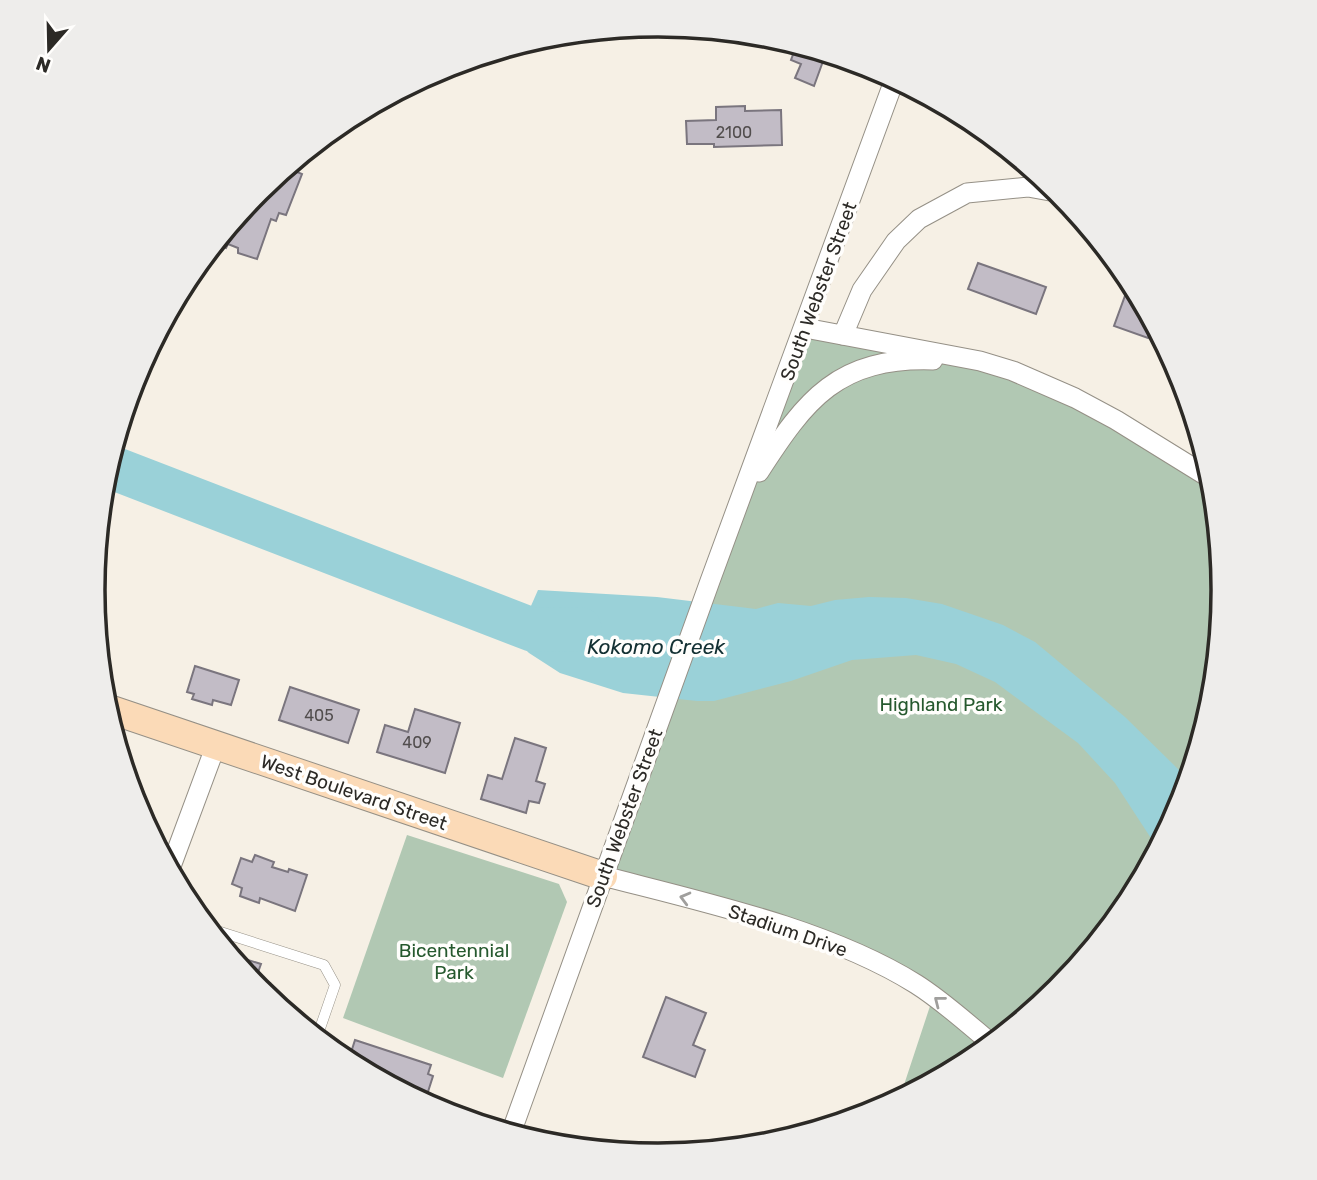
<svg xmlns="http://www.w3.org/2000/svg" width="1317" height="1180" viewBox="0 0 1317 1180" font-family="Rubik,sans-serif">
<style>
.green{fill:#b1c8b3}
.water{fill:#9ad1d8}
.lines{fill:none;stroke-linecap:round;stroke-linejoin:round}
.river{stroke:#9ad1d8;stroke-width:44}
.building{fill:#c2bcc6;stroke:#7a757e;stroke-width:2}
.lane-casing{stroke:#959086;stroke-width:11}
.street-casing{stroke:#959086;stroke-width:21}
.secondary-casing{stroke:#959086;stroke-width:30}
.lane{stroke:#fff;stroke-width:10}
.street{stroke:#fff;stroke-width:19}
.secondary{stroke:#fbdab7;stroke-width:28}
.oneway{stroke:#a09f9d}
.labels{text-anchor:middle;stroke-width:7;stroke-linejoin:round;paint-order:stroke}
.number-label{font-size:16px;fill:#524e4e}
.street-label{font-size:19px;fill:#2c2a26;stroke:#fffefc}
.park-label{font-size:19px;fill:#26592e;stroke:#fffefc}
.water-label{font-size:21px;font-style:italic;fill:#133033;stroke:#fffefc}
.rim{fill:none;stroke:#2c2a26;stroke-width:3.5}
</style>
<rect width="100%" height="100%" fill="#f6f0e5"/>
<g class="green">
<path d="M805 328 1013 371 1213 480 1224 590 1213 701 1181 807 1128 905 1058 990 972 1060 899 1100 933 997 839 945 603 876Z"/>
<path d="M407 835 559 884 567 902 503 1078 343 1018Z"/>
</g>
<path class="water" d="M538 590 657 597 756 609 778 603 811 606 835 600 869 597 906 598 942 604 1003 625 1035 642 1125 717 1178 769 1188 783 1181 807 1158 849 1115 783 1078 743 995 682 956 664 916 655 852 660 791 681 714 701H697L623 693 560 673 529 653 516 640Z"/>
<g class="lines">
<path class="river" d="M108 466 533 630 580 629"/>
</g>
<g class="building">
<path d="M797 44 826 53 814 86 795 78 801 64 791 60Z"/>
<path d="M745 106V111L781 110 782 145 714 147V144H687L686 121 716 120V107Z"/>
<path d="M314 145 310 156 304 154 297 172 302 174 286 215 279 213 276 221 271 219 257 259 238 253V248L228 244 226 248 215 244 259 190Z"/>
<path d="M978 263 1046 287 1036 314 968 289Z"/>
<path d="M1126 293 1141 298 1154 322 1148 338 1114 326Z"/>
<path d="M195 666 239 680 231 705 213 700 212 705 192 699 194 694 187 692Z"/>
<path d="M290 687 359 710 348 743 279 720Z"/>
<path d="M415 709 460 723 445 773 377 752 385 725 408 732Z"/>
<path d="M515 738 546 748 536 781 545 784 539 803 529 801 526 813 481 799 488 775 502 779Z"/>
<path d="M255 855 274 862 272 867 288 872 289 869 307 875 295 911 260 898 259 903 240 896 242 888 232 884 241 858 252 862Z"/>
<path d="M229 954 261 964 256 978 270 983 266 996Z"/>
<path d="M666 997 706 1013 693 1045 705 1050 695 1077 643 1057Z"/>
<path d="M355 1040 431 1065 428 1074 433 1076 426 1098 385 1082 387 1076 348 1062Z"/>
</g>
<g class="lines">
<g class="lane-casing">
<path id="lane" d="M208 928 324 965 335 985 317 1037"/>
</g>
<g class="street-casing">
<g id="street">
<path d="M805 328 980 361 1013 371 1075 398 1116 420 1213 480"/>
<path d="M843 335 862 290 896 241 919 219 967 193 1028 187 1061 193"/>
<path d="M759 472C806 399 838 357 933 360"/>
<path d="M170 869 216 745"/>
<path d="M603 876C703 902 828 929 916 984 943 1001 968 1024 992 1044"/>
<path d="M511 1133 710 581 895 78"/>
</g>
</g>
<g class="secondary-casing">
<path id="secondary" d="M106 708 603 876"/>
</g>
<use href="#lane" class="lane"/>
<use href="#street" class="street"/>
<use href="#secondary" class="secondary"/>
</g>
<defs><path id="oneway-chevron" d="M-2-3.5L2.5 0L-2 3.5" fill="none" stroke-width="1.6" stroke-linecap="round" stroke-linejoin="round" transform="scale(1.75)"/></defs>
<g class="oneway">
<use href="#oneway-chevron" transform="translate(685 898) rotate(-165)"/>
<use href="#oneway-chevron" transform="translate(939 1001) rotate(-142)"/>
</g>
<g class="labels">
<g class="number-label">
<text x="734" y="138">2100</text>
<text x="319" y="721">405</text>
<text x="417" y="748">409</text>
</g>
<g class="street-label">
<text transform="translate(818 291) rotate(-70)" y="7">South Webster Street</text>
<text transform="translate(354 792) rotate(19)" y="7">West Boulevard Street</text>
<text transform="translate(624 818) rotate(-70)" y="7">South Webster Street</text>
<text transform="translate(788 930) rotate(19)" y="7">Stadium Drive</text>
</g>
<g class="park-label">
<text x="941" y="711">Highland Park</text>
<text x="454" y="957">Bicentennial<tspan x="454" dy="22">Park</tspan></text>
</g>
<g class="water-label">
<text x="656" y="654">Kokomo Creek</text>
</g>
</g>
<path d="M0 0H1317V1180H0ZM105 590a553 553 0 1 1 1106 0a553 553 0 1 1-1106 0Z" fill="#eeedeb" fill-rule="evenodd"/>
<path class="rim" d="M105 590a553 553 0 1 1 1106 0a553 553 0 1 1-1106 0Z"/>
<g transform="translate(49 49) rotate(200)" stroke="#fffefc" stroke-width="5" paint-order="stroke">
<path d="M0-5L12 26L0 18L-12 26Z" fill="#2c2a26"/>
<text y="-10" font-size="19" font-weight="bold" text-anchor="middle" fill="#2c2a26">N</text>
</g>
</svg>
